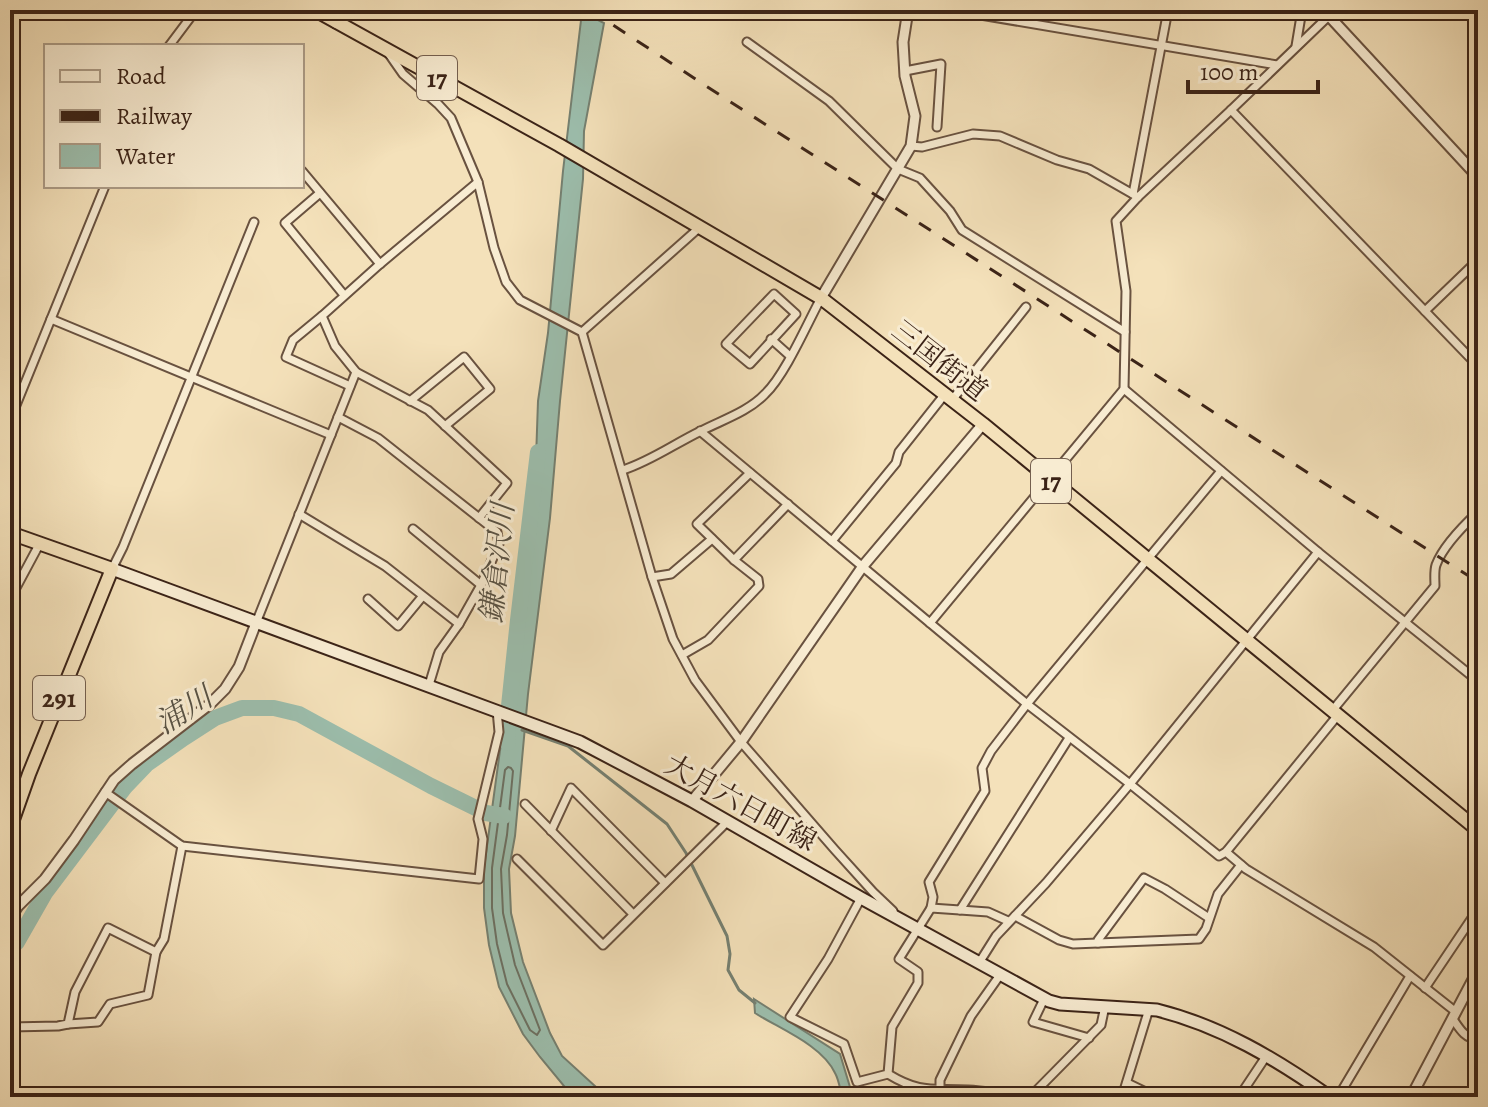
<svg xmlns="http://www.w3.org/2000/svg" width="1488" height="1107" viewBox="0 0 1488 1107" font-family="Alegreya,'Noto Serif JP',serif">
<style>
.water{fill:#9cbead;stroke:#758071;stroke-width:2}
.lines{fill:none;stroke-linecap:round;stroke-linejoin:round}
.shore{stroke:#6c7062;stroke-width:2}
.stream{stroke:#758071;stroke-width:3}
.river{stroke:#9cbead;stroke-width:16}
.minor-casing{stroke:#695240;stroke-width:11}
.tertiary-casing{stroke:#695240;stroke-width:13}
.secondary-casing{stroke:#3b2317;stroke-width:15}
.trunk-casing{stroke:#3b2317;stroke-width:16}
.minor{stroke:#f8ecd2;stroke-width:7}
.tertiary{stroke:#f8ecd2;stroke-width:9}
.secondary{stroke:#f8ecd2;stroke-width:11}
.trunk{stroke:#f4e1ba;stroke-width:12}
.rail{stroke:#3b2317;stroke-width:3;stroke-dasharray:14 14;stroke-linecap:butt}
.labels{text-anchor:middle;stroke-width:6;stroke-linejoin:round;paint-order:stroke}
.shield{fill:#f8ecd2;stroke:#745f4f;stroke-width:2}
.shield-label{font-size:26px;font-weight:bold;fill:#3b2317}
.street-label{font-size:28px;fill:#3b2317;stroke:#f8ecd2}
.water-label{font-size:30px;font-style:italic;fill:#585244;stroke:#f8ecd2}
</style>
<rect width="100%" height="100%" fill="#f4e1ba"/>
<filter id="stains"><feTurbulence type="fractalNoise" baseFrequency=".0025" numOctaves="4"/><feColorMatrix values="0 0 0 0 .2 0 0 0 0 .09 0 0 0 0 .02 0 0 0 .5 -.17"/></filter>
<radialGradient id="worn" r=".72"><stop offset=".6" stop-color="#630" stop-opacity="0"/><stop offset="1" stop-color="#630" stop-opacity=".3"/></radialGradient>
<g class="water">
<path d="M582 12 604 23 584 131 583 179 560 401 550 518 528 694 515 836 509 869 511 913 523 962 550 1033 562 1056 607 1097H573L540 1057 523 1034 499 987 489 945 484 908V868L501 743 514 694 534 517 538 401 548 333 563 171Z"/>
<path d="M754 999 840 1054 853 1097H842C840 1089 839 1080 835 1073 822 1045 780 1029 755 1013Z"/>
<path d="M197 1091 239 1097H10V1093Z"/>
</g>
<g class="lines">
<path class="shore" d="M508 767 511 768 513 771 507 835 501 869 503 913 515 965 540 1030 537 1035 530 1030 507 984 497 944 492 908V868L505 770Z"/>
<path class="stream" d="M522 730 568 746 667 824 686 853 727 936 730 954 728 970 739 990 755 1003"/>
<g class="river">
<path d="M508 743 507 725 518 620 538 452"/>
<path d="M10 949 17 942 45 893 125 787 147 764 184 738 215 718 242 708H274L299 714 431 786 486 813 504 816"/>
</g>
<g class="minor-casing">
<g id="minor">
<path d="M951 10 1277 65"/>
<path d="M747 42 829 101 898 169 920 178 950 211 962 230 1125 332"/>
<path d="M169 46 196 10"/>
<path d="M1296 46 1302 10"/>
<path d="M389 54 403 74 438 104 451 118 478 182 494 248 506 282 520 300 582 332 652 577 673 639 695 680 741 742 835 850 873 892 893 911"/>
<path d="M905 71 941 64 937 127"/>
<path d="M1231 110 1478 366"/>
<path d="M911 146 922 147 973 134 1000 136 1057 160 1089 169 1138 197"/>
<path d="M302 171 380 264"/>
<path d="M478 182 380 264 322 316 335 346 356 372 428 410 507 483 479 518"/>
<path d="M320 193 285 223 344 295"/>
<path d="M1133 194 1168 10"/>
<path d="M774 294 796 314 750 364 726 344Z"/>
<path d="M1425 311 1478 260"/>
<path d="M322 316 293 340 286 357 350 386"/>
<path d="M51 319 331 435"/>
<path d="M582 332 700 227"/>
<path d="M771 339 790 356"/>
<path d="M1124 389 1318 552"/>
<path d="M952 400 1026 307"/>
<path d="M410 401 464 357 490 389 445 426"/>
<path d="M338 417 378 438 497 532 499 544 481 585 459 624 439 652 429 685"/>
<path d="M10 420 105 186"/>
<path d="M700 431 1027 704 1130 784 1219 856 1226 852 1338 715"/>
<path d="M623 470C651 461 674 444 701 431 722 420 748 412 765 394 785 375 807 324 821 298"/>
<path d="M299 514 385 566 459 624"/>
<path d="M413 529 481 585"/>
<path d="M832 541 896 463 899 452 945 394"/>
<path d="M734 560 788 504"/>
<path d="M112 569 123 547 254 222"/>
<path d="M652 577 671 574 712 539"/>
<path d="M10 599 40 543"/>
<path d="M368 599 398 626 422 597"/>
<path d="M256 623 356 372"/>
<path d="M930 623 1124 389 1126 291 1116 221 1138 197 1231 110 1335 10"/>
<path d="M682 655 708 640 759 586 758 579 734 560 697 524 750 473"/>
<path d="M1332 711 1435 586C1435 580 1434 571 1436 565 1443 546 1463 526 1478 512"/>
<path d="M105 792 182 846 479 879 483 839 478 819 499 732 497 710"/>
<path d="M525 804 633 914"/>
<path d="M551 831 571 788 665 883"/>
<path d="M1226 852 1246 869 1374 947 1456 1012"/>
<path d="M517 859 603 945 727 822"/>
<path d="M861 898 828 959 790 1017 844 1044 857 1082 888 1074 892 1027 918 983V972L899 959 931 908 960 910 1069 738"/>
<path d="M931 908 933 897 929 882 985 791 982 768 991 751 1027 704 1221 471"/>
<path d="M960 910 988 912 1008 921"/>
<path d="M1015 916 1059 940 1073 944 1199 939 1206 929 1218 894 1241 865"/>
<path d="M1098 943V940L1144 878 1165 889 1209 918"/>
<path d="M979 963 996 936 1046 883 1130 784 1318 552 1478 681"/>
<path d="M1425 988 1478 909"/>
<path d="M1044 999 1033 1022 1089 1038"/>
<path d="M1453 1019C1459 1028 1465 1039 1478 1039"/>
<path d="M68 1024 98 1022 110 1004 148 995 156 952"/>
<path d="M10 1027 58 1026 68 1024 75 992 108 928 156 952 164 939 182 846"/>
<path d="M888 1074C921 1094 932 1088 968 1090 989 1091 1010 1096 1031 1096L1101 1025 1105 1006"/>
<path d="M1127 1083 1156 1097"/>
<path d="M940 1089V1080L971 1016 1000 975"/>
<path d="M1122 1097 1149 1009"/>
<path d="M1239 1097 1267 1055"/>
<path d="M1338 1097 1410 976"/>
</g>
</g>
<g class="tertiary-casing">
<g id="tertiary">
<path d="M1326 10 1329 16 1478 177"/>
<path d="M821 298 911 146 915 116 905 76 903 42 908 10"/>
<path d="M692 801 741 742 863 566 983 424"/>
<path d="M10 918 18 906 45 879 74 840 114 780 132 764 210 704 225 689 239 667 256 623"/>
<path d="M1411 1097 1478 970"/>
</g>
</g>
<g class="secondary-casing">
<g id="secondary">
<path d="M336 22 342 10"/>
<path d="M112 569 580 742 692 801 861 898 1049 1001 1060 1004 1157 1010C1221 1026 1276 1059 1330 1097"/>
</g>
</g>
<g class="trunk-casing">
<g id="trunk">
<path d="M315 10 559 145 821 298 983 424 1478 830"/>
<path d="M10 533 112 569 29 774 10 828"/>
</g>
</g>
<use href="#minor" class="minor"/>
<use href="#tertiary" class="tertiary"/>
<use href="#secondary" class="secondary"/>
<use href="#trunk" class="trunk"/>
<path class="rail" d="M590 10 729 101 1478 582"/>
</g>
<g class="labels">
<g class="shield">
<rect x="417" y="56" width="40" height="44" rx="6"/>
<rect x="1031" y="459" width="40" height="44" rx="6"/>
<rect x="33" y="676" width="52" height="44" rx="6"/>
</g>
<g class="shield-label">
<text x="437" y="87">17</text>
<text x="1051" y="490">17</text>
<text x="59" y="707">291</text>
</g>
<g class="street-label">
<text transform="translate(940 360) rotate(38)" y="10">三国街道</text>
<text transform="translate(741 802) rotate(29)" y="10">大月六日町線</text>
</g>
<g class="water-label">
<text transform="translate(497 563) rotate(-84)" y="10">鎌倉沢川</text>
<text transform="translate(184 710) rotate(-32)" y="10">浦川</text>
</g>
</g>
<rect width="1488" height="1107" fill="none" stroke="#f4e1ba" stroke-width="40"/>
<rect x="12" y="12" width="1464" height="1083" fill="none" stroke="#3b2317" stroke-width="4"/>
<rect x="20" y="20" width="1448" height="1067" fill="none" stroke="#3b2317" stroke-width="2"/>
<rect x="44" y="44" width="260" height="144" fill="#f8ecd2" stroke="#ac9c87" stroke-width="2"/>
<rect x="60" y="70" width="40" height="12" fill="#f8ecd2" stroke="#ac9c87" stroke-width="2"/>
<text x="116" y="84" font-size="24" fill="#3b2317">Road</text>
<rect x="60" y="110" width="40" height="12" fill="#3b2317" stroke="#ac9c87" stroke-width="2"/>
<text x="116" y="124" font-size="24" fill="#3b2317">Railway</text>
<rect x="60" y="144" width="40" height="24" fill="#9cbead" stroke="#ac9c87" stroke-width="2"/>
<text x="116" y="164" font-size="24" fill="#3b2317">Water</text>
<path d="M1188 80v12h130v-12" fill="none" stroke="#3b2317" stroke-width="4"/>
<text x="1200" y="80" font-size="24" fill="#3b2317" stroke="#f8ecd2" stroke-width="6" paint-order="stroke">100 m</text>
<rect width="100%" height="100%" filter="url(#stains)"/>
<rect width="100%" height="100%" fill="url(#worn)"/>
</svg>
